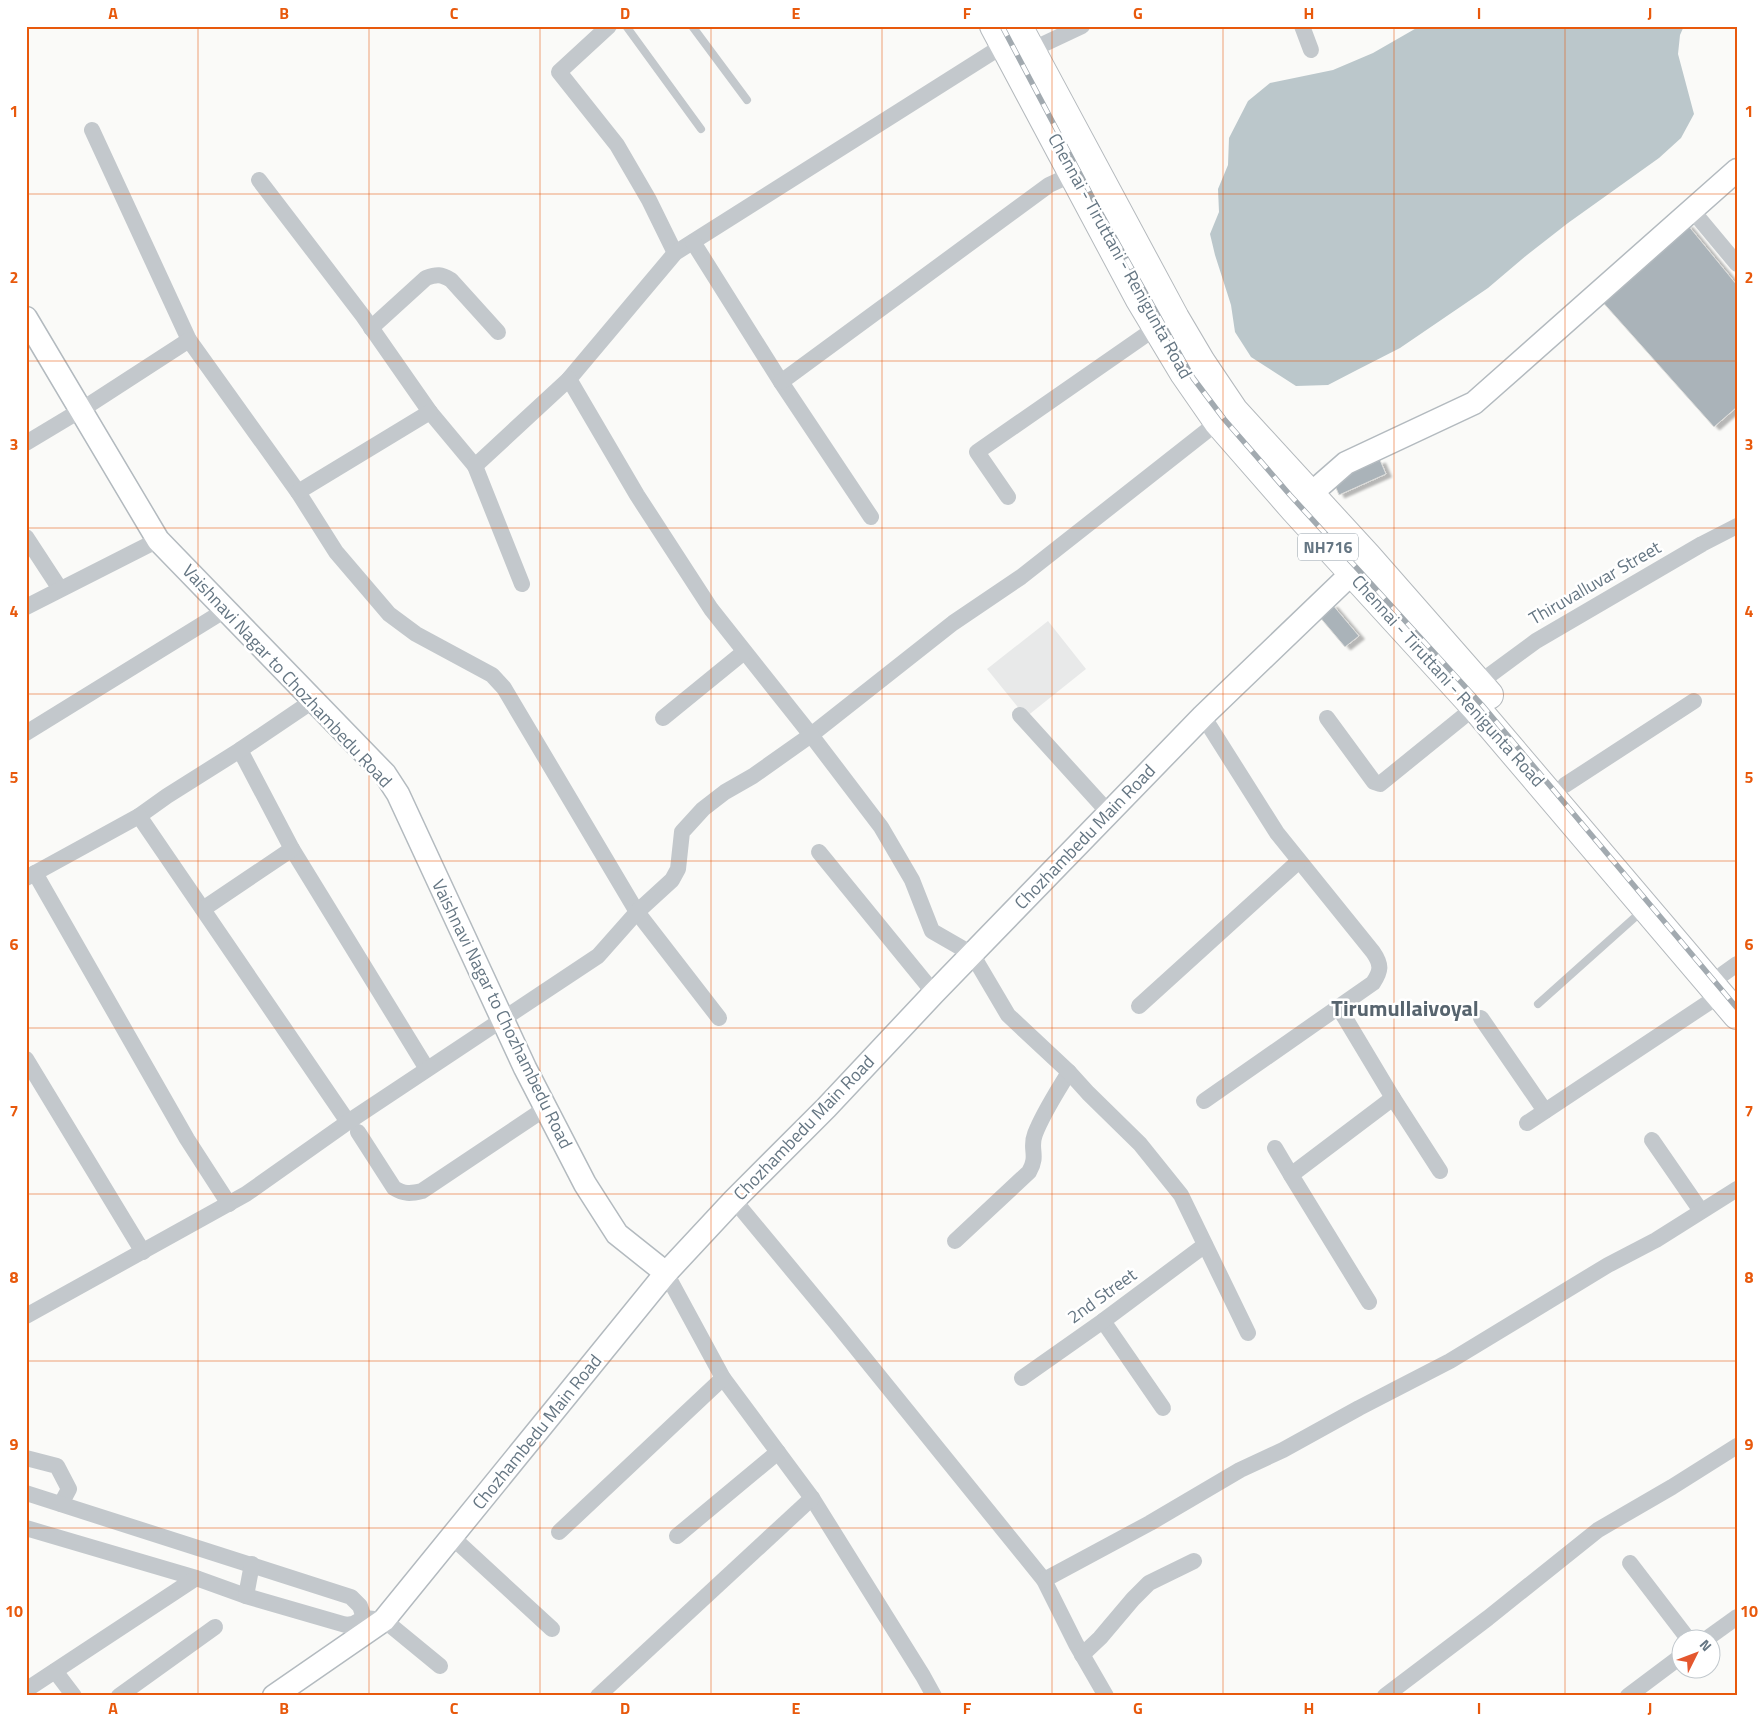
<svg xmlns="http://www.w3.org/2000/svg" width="1763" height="1722" viewBox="0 0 1763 1722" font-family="'Titillium Web',sans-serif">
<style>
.built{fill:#e8e9e9}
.water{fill:#bbc7cb}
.building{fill:#aab3b9;stroke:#dcdcda;filter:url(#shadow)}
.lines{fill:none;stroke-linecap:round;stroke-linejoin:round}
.secondary-casing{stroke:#b3babf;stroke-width:25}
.highway-casing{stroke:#b4b9bd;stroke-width:30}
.lane{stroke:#c3c8cc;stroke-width:8}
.street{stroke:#c3c8cc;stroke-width:16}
.secondary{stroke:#fff;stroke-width:22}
.highway{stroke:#fff;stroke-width:28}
.rail-casing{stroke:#a2aab0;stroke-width:5.5}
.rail{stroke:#fff;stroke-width:4;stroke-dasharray:11;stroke-linecap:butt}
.grid{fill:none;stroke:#e8590c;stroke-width:1;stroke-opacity:0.55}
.labels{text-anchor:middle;stroke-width:5;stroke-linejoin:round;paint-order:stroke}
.shield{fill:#fff;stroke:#939fa8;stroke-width:1}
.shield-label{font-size:16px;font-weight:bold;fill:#657683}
.street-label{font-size:18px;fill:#657683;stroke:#fff}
.district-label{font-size:22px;font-weight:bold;fill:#57646e;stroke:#fff}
.neatline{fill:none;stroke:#e8590c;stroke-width:2}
.grid-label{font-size:16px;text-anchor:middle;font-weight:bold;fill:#e8590c}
</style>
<defs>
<filter id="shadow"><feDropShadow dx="5.5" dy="3" stdDeviation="1" flood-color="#0004"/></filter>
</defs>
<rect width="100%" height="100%" fill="#fafaf8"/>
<path class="built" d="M1048 621 1086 669 1026 717 987 669Z"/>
<path class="water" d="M1420 26H1684L1680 35 1678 54 1694 114 1681 138 1659 158 1568 223 1527 255 1488 288 1400 348 1355 371 1328 385 1296 386 1251 357 1235 332 1231 305 1215 255 1210 234 1219 212 1218 189 1228 165 1229 138 1248 101 1270 83 1333 70 1373 53Z"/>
<g class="building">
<path d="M1687 224 1737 285V407L1714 427 1599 298Z"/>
<path d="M1380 460 1386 474 1339 495 1333 481Z"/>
<path d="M1332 604 1359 636 1345 647 1318 615Z"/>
</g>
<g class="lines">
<g class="secondary-casing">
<g id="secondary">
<path d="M26 318 158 540 385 774 398 794 525 1068 585 1184 617 1234 666 1273"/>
<path d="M1298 505 1346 463 1474 403 1737 170"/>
<path d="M274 1696 384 1620 666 1273 734 1200 826 1108 934 993 1203 716 1352 573"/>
</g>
</g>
<g class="highway-casing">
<g id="highway">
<path d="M994 26 1139 298 1184 373 1218 422 1294 509 1475 707 1737 1015"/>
<path d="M1018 26 1175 318 1201 362 1234 411 1367 556 1489 695"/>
</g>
</g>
<g class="lane">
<path d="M626 26 701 129"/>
<path d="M692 26 747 100"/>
<path d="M1538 1004 1642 911"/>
</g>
<g class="street">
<path d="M609 26 559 72 617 145 649 200 675 253"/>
<path d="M1302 26 1311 50"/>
<path d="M1004 45 675 253 569 379 637 495 711 609 811 735 953 623 1021 577 1218 422"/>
<path d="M1031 50 1082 26"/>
<path d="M92 130 189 340 298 492 336 552 389 614 416 634 492 675 504 688 637 912 719 1018"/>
<path d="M259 180 363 316 430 412 475 466 569 379"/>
<path d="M1692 210 1737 264"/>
<path d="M693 242 781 382 871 517"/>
<path d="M371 328 426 278C437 274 441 274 451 280L498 332"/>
<path d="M781 382 1049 185 1073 174"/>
<path d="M26 443 81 410 189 340"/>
<path d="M475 466 522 584"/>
<path d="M298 492 430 412"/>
<path d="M1008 497 977 452 1157 327"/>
<path d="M26 537 60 589"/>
<path d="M26 607 158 540"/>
<path d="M1479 683 1536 641 1702 544 1737 526"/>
<path d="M1020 715 1109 813"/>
<path d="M1203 716 1277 833 1373 952C1382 965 1381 971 1373 983L1204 1101"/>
<path d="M663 718 744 652"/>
<path d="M1327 718 1374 782 1380 784 1475 707"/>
<path d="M26 733 227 609"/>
<path d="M240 750 292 849 427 1069"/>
<path d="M1565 785 1694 701"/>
<path d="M139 816 167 796 240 750 314 700"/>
<path d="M819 852 934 993"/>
<path d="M35 873 187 1139 229 1204"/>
<path d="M26 878 139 816 348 1122"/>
<path d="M203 909 292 849"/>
<path d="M1723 974 1737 964"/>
<path d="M1139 1006 1299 861"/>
<path d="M1339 1008 1393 1098 1440 1171"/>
<path d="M1481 1018 1545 1111"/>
<path d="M26 1059 143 1252"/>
<path d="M1527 1123 1720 995"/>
<path d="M358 1132 394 1188C404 1194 410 1194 422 1191L546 1108"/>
<path d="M1652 1140 1701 1211"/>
<path d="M1275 1148 1291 1175"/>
<path d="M734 1200 836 1323 1044 1580 1076 1644 1106 1696"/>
<path d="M955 1241 1029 1172C1039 1155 1029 1149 1035 1134 1043 1113 1057 1092 1069 1072"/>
<path d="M666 1273 723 1378 812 1498 923 1676 934 1696"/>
<path d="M1369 1302 1291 1175 1393 1098"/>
<path d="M26 1316 246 1194 348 1122 598 956 637 912 672 880 678 869 682 832 703 809 725 792 753 776 811 735 881 827 912 880 932 931 972 954 1008 1015 1069 1072 1088 1093 1140 1144 1181 1195 1248 1333"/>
<path d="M1103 1321 1163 1408"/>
<path d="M1022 1378 1103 1321 1205 1245"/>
<path d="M26 1458 57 1466 69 1489 61 1504"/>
<path d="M26 1493 351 1597 360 1606 364 1618"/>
<path d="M26 1528 196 1578 246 1596 346 1625 353 1624 364 1618 384 1620 440 1666"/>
<path d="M559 1532 723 1378"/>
<path d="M677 1536 778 1452"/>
<path d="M452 1537 552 1629"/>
<path d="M1630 1563 1689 1640"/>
<path d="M1044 1580 1150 1523 1240 1470 1283 1450 1359 1408 1450 1361 1608 1265 1656 1240 1737 1189"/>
<path d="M246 1596 252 1564"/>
<path d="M1705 1640 1737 1617"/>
<path d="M1082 1655 1100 1638 1133 1599 1149 1583 1194 1561"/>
<path d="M55 1671 74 1696"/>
<path d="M26 1690 196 1578"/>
<path d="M119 1696 215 1627"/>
<path d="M598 1696 812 1498"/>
<path d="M1385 1696 1488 1618 1598 1530 1672 1487 1737 1446"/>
<path d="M1628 1696 1680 1657"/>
</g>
<use href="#secondary" class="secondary"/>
<use href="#highway" class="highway"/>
<g class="rail-casing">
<path id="rail" d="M1002 26 1098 208 1193 378 1224 419 1290 495 1482 705 1737 1008"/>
</g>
<use href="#rail" class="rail"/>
</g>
<path class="grid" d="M198 26V1696M369 26V1696M540 26V1696M711 26V1696M882 26V1696M1052 26V1696M1223 26V1696M1394 26V1696M1565 26V1696M26 194H1737M26 361H1737M26 528H1737M26 694H1737M26 861H1737M26 1028H1737M26 1194H1737M26 1361H1737M26 1528H1737"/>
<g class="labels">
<rect class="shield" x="1298" y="533.5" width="60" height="27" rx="4"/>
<g class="shield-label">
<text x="1328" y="553">NH716</text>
</g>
<g class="street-label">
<text transform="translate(1120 256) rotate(61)" y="6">Chennai - Tiruttani - Renigunta Road</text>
<text transform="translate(1595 583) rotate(-30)" y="6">Thiruvalluvar Street</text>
<text transform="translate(287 676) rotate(47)" y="6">Vaishnavi Nagar to Chozhambedu Road</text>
<text transform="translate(1448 681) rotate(48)" y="6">Chennai - Tiruttani - Renigunta Road</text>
<text transform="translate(1085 837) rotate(-46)" y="6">Chozhambedu Main Road</text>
<text transform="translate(502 1014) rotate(64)" y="6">Vaishnavi Nagar to Chozhambedu Road</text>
<text transform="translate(804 1128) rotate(-46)" y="6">Chozhambedu Main Road</text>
<text transform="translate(1102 1296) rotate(-36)" y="6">2nd Street</text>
<text transform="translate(537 1432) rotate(-51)" y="6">Chozhambedu Main Road</text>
</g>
<g class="district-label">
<text x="1405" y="1016">Tirumullaivoyal</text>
</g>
</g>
<rect width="1763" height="1722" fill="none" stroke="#ffffff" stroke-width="55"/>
<g transform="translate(1696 1654) rotate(48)"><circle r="24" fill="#ffffff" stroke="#c1c8cd"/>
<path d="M0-4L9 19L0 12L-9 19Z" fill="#e4572e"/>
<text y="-8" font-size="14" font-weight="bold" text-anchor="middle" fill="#657683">N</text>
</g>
<rect x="28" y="28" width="1708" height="1666" class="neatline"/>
<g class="grid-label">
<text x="113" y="19">A</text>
<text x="284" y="19">B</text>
<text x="454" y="19">C</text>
<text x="625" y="19">D</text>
<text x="796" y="19">E</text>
<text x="967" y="19">F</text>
<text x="1138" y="19">G</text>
<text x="1309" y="19">H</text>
<text x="1479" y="19">I</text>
<text x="1650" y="19">J</text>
<text x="14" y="117">1</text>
<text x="1749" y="117">1</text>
<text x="14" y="283">2</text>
<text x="1749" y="283">2</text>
<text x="14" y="450">3</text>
<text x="1749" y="450">3</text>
<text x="14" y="617">4</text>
<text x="1749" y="617">4</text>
<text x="14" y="783">5</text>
<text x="1749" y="783">5</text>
<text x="14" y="950">6</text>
<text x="1749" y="950">6</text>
<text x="14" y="1117">7</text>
<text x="1749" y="1117">7</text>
<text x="14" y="1283">8</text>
<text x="1749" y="1283">8</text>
<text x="14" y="1450">9</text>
<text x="1749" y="1450">9</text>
<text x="14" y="1617">10</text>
<text x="1749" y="1617">10</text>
<text x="113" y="1714">A</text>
<text x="284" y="1714">B</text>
<text x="454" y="1714">C</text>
<text x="625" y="1714">D</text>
<text x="796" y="1714">E</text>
<text x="967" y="1714">F</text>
<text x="1138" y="1714">G</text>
<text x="1309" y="1714">H</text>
<text x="1479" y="1714">I</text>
<text x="1650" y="1714">J</text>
</g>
</svg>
